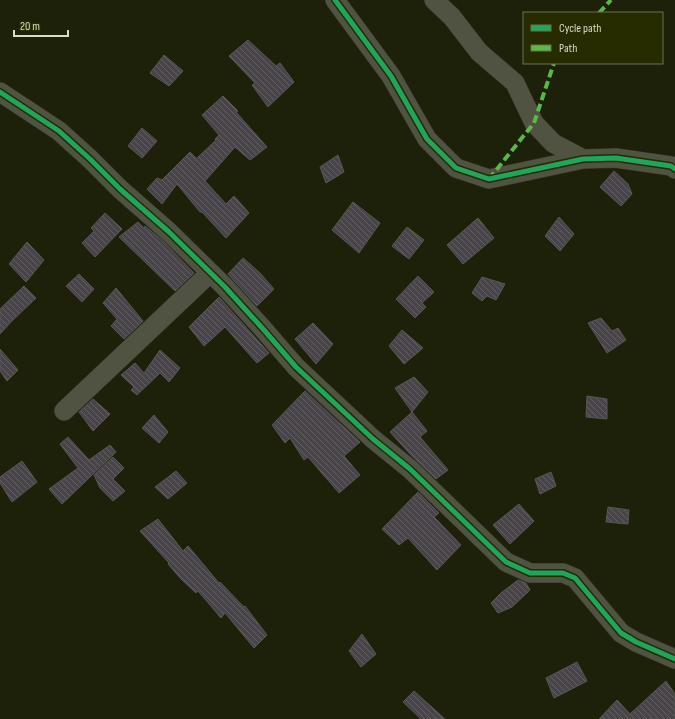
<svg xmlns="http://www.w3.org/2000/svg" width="675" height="719" viewBox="0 0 675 719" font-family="'Sofia Sans Condensed',sans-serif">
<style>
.building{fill:url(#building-back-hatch);stroke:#585755}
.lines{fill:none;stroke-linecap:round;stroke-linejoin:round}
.minor-casing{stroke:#373a2a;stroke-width:20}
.minor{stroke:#505242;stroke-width:19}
.quiet{stroke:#58b947;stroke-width:4;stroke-dasharray:8 4;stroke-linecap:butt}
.cycleway-casing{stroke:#262b00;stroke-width:8}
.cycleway{stroke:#20a55d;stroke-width:5}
</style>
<defs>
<pattern id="building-back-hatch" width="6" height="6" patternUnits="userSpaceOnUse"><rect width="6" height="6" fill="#484449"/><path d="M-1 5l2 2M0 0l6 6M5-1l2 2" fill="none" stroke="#625e62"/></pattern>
</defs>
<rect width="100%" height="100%" fill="#1e210a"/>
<g class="building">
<path d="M248 40 276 66 280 63 294 82 268 107 252 85 255 83 229 56Z"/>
<path d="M164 55 183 71 169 86 150 73Z"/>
<path d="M223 96 238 111 236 112 267 147 250 160 235 147 205 181 226 204 234 196 249 213 226 238 202 212H200L177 184 162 204 147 189 157 178 162 180 190 152 196 158 194 161 216 140 215 139 219 135 202 115Z"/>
<path d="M142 128 157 141 142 158 128 146Z"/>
<path d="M338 155 344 172 326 183 320 167Z"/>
<path d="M614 171 628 184 632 194 621 206 600 187Z"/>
<path d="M353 202 380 223 359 253 332 230Z"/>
<path d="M105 213 122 229 95 257 82 243 94 231 91 228Z"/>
<path d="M559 217 574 234 560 251 545 236Z"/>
<path d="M478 218 494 238 463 264 447 245Z"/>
<path d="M138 222 144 228 145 226 162 240 194 273 175 291 119 237Z"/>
<path d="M407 227 424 240 409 259 392 246Z"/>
<path d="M27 242 44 260 26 282 9 264Z"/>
<path d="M243 258 260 273 274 289 257 306 228 274Z"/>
<path d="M79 274 94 289 82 302 66 286Z"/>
<path d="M418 276 434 292 422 303 426 307 415 318 396 299Z"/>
<path d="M482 277 505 284 496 300 487 296 482 301 472 293Z"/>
<path d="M24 286 36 298 12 321 0 334V309Z"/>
<path d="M116 288 143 321 124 339 111 326 117 319 103 303Z"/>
<path d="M219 297 269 353 257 363 225 327 204 346 189 327Z"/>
<path d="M601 318 612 331 618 328 626 340 607 353 588 323Z"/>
<path d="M313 323 333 344 316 364 295 339Z"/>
<path d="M402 330 423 348 404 364 389 346Z"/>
<path d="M0 349 18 370 7 381 0 371Z"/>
<path d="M160 350 180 368 169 382 160 373 137 395 131 390 134 387 121 375 135 363 144 373Z"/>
<path d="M414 377 428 392 412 412 395 388Z"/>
<path d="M305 391 360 442 344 456 360 475 339 493 308 457 304 460 290 438 285 443 272 425Z"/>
<path d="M587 396 607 399V419L586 417Z"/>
<path d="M93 399 110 414 93 431 79 412Z"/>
<path d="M412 412 427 431 420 437 448 470 436 479 410 454 390 432Z"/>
<path d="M154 415 168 432 159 443 142 428Z"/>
<path d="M68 437 89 460 110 445 116 452 62 504 49 489 78 468 60 444Z"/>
<path d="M113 457 124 468 113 479 125 491 113 501 100 488 94 475Z"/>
<path d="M22 461 37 482 12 502 0 483V477Z"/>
<path d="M176 471 187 483 168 499 155 487Z"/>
<path d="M551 472 556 486 540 494 535 479Z"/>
<path d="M418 492 439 513 434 517 461 545 437 570 408 538 399 545 382 529Z"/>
<path d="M519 504 534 521 510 544 493 525Z"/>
<path d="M608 507 629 510 628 524 606 522Z"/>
<path d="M158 519 183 551 188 546 219 583 220 582 244 607 245 606 267 635 254 648 225 613 221 618 198 591 196 593 181 579 168 564 169 563 140 531Z"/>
<path d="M518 580 526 583 530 590 512 607 498 613 491 603 501 593Z"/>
<path d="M362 634 376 654 361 667 349 651Z"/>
<path d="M577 662 587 681 554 698 546 678Z"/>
<path d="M666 681 675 694V719H599L617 700 630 714Z"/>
<path d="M414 691 445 719H421L403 702Z"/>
</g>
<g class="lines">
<g class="minor-casing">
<g id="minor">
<path d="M335 0 391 76 427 139 456 168 489 179 583 159 616 158 671 166 675 169"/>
<path d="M434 0 452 17 479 52 515 83 534 123 553 143 583 159"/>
<path d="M0 92 59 131 90 159 120 189 169 232 225 287 264 330 296 367 373 439 410 469 506 562 530 573H563L575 578 621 633 636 642 675 659"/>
<path d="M64 411 210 273"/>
</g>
</g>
<use href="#minor" class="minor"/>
<g class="quiet">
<path d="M599 13 611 0"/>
<path d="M489 179 534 123 554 63"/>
</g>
<g class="cycleway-casing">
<g id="cycleway">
<path d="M335 0 391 76 427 139 456 168 489 179 583 159 616 158 671 166 675 169"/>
<path d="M0 92 59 131 90 159 120 189 169 232 225 287 264 330 296 367 373 439 410 469 506 562 530 573H563L575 578 621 633 636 642 675 659"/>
</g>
</g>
<use href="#cycleway" class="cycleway"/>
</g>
<rect x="523" y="12" width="140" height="52" fill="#262b00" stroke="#6d724f"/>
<rect x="531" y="25" width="20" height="6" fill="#20a55d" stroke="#6d724f"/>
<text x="559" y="32" font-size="12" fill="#d8dcc5">Cycle path</text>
<rect x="531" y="45" width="20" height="6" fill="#58b947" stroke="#6d724f"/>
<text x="559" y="52" font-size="12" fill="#d8dcc5">Path</text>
<path d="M14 30v6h54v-6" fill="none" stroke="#d8dcc5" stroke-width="2"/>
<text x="20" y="30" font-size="12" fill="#d8dcc5" stroke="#262b00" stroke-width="3" paint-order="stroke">20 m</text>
</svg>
